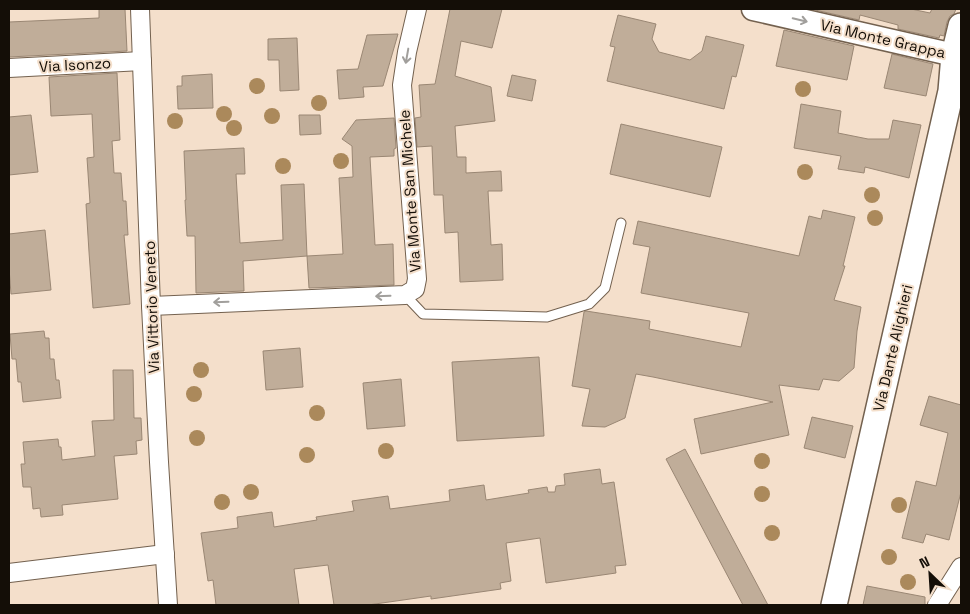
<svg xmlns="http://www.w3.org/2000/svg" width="970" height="614" viewBox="0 0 970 614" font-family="'Space Grotesk',sans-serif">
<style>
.building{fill:#c0ad99;stroke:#9a8774}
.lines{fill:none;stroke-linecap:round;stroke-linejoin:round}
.service-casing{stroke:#73614f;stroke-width:11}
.minor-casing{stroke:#73614f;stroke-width:20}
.tertiary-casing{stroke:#73614f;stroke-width:25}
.secondary-casing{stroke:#73614f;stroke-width:28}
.service{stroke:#fff;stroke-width:9}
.minor{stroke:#fff;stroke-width:18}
.tertiary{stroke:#fff;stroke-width:22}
.secondary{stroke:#fff;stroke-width:25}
.tree{fill:#ab895b}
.oneway{stroke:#a19f9c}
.labels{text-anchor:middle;stroke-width:4;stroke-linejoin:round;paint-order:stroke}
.street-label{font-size:15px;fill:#140e07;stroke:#f4dfcb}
</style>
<rect width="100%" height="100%" fill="#f4dfcb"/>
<g class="building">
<path d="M99 9H125L127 51 9 57V22L99 18Z"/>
<path d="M450 9H502L492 48 461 41 455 76 491 87 495 121 455 126 457 157H466V173L501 171 502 191H488L491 245 502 244 503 280 460 282 458 232 445 233 443 195H434L432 146 417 147 415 118 421 117 419 85 435 84Z"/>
<path d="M811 9H911L930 13 932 9H956L954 14 950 16 947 22 944 36 940 35 939 38 898 29V25L860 15 859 20Z"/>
<path d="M618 15 656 24 652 39 659 52 690 60 702 51 706 36 744 45 736 77 732 76 724 109 607 81 615 47 610 46Z"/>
<path d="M784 30 854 46 847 80 776 66Z"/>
<path d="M398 34 383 86 363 87 364 97 339 99 337 70 358 69 367 35Z"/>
<path d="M297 38 299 90 280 91 279 60H268V39Z"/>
<path d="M892 54 933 64 926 96 884 88Z"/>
<path d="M117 73 120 140 112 141 114 173H121L123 201H126L128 235H124L130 304 93 308 89 252 86 204 90 203 87 158 94 157 92 114 51 116 49 77Z"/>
<path d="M212 74 213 108 178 109 177 86H182V76Z"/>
<path d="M512 75 536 80 532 101 507 96Z"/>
<path d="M801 104 841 111 838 133 868 139H889L893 120 921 125 909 178 865 167 864 173 838 169 841 156 794 148Z"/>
<path d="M31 115 38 172 9 175V117Z"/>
<path d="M299 115H320L321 134 300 135Z"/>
<path d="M394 118 396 148 394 149V156L370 157 375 245 393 244 394 285 309 288 307 256 343 254 339 178 353 177 352 146 342 139 356 120Z"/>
<path d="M621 124 722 147 710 197 610 174Z"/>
<path d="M244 148 245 174H236L240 243 283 240 281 185 304 184 307 256 243 261 244 291 196 293 195 236H187L185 200H186L184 151Z"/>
<path d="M823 210 855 217 843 266H845L834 300 861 307 857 331 854 368 839 381 823 379 819 390 779 385 789 435 701 454 694 419 773 402 653 377 636 374 625 418 605 427 582 426 590 389 572 386 584 312 586 311 650 321 649 329 741 347 749 313 641 293 650 247 633 244 638 221 799 256 809 216 821 219Z"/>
<path d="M45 230 51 290 11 294 9 268V234Z"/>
<path d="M44 331 45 338H49L50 359H54L56 380H59L61 398 23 402 21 382H18L16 359H12L10 334Z"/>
<path d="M300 348 303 387 266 390 263 351Z"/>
<path d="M539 357 544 436 457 441 452 362Z"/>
<path d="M113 370H133L134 418H141L142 440 136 441 137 454 114 456 118 499 62 505 63 515 41 517 40 508 33 509 31 487H23L21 464H25L23 442 58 439 59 447H61L62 460 95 456 92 421 114 420Z"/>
<path d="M401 379 405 426 367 429 363 383Z"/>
<path d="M929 396 961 405V492L949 540 926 534 923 543 902 538 916 481 936 486 948 433 920 425Z"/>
<path d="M812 417 853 426 845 458 804 448Z"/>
<path d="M685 449 768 605H743L666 459Z"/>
<path d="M600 469 602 484 614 482 626 565 615 566 616 573 546 583 540 538 506 543 511 581 500 583 501 589 431 599V596L368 605H334L328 565 294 569 299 605H216L213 580 208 581 201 533 238 528 237 517 272 512 274 527 317 520 316 517 354 511 352 501 388 496 390 509 450 501 449 490 484 485 486 500 529 493 528 490 547 487 548 492H555L556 486 565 485 564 474Z"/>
<path d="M867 586 925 597V605H863Z"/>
</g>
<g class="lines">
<g class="service-casing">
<path id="service" d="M405 295 423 314 547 317 589 304 605 288 621 223"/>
</g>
<g class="minor-casing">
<g id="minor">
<path d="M140 9 151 306 159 462 168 605"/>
<path d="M9 68 142 61"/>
<path d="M151 306 405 295 415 289 417 279 402 85 407 52 417 9"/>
<path d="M9 573 165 554"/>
<path d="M937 605 961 567"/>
</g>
</g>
<g class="tertiary-casing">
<path id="tertiary" d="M753 9 954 55"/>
</g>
<g class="secondary-casing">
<path id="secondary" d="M834 605 951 91 954 55 961 26"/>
</g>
<use href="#service" class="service"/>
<use href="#minor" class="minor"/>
<use href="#tertiary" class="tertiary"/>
<use href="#secondary" class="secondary"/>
</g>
<g class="tree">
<circle cx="257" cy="86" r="8"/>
<circle cx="803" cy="89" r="8"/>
<circle cx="319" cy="103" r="8"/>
<circle cx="224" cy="114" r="8"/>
<circle cx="272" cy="116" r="8"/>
<circle cx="175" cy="121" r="8"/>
<circle cx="234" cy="128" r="8"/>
<circle cx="341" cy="161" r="8"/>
<circle cx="283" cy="166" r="8"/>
<circle cx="805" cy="172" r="8"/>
<circle cx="872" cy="195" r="8"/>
<circle cx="875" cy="218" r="8"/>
<circle cx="201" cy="370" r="8"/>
<circle cx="194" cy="394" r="8"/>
<circle cx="317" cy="413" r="8"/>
<circle cx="197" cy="438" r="8"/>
<circle cx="386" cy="451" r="8"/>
<circle cx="307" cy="455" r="8"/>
<circle cx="762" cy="461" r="8"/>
<circle cx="251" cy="492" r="8"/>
<circle cx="762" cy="494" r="8"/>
<circle cx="222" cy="502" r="8"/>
<circle cx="899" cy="505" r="8"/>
<circle cx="772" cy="533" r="8"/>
<circle cx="889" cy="557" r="8"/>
<circle cx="908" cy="582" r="8"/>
</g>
<defs><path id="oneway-shaft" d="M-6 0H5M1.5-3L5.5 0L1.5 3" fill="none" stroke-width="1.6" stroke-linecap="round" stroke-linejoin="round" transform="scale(1.25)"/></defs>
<g class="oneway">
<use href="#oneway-shaft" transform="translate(800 20) rotate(13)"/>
<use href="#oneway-shaft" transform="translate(407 56) rotate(100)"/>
<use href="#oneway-shaft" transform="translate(383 296) rotate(178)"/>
<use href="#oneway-shaft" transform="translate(221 302) rotate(178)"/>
</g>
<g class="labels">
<g class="street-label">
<text transform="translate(883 39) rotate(13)" y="5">Via Monte Grappa</text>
<text transform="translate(75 65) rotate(-3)" y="5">Via Isonzo</text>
<text transform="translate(410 191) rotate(-94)" y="5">Via Monte San Michele</text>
<text transform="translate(152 307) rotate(-92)" y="5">Via Vittorio Veneto</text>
<text transform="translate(893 348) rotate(-77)" y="5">Via Dante Alighieri</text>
</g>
</g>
<rect width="970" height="614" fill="none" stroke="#140e07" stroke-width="20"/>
<g transform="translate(930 574) rotate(335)" stroke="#f4dfcb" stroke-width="4" paint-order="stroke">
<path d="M0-4L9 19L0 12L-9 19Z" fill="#140e07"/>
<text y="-8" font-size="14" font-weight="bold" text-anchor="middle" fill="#140e07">N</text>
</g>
</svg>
